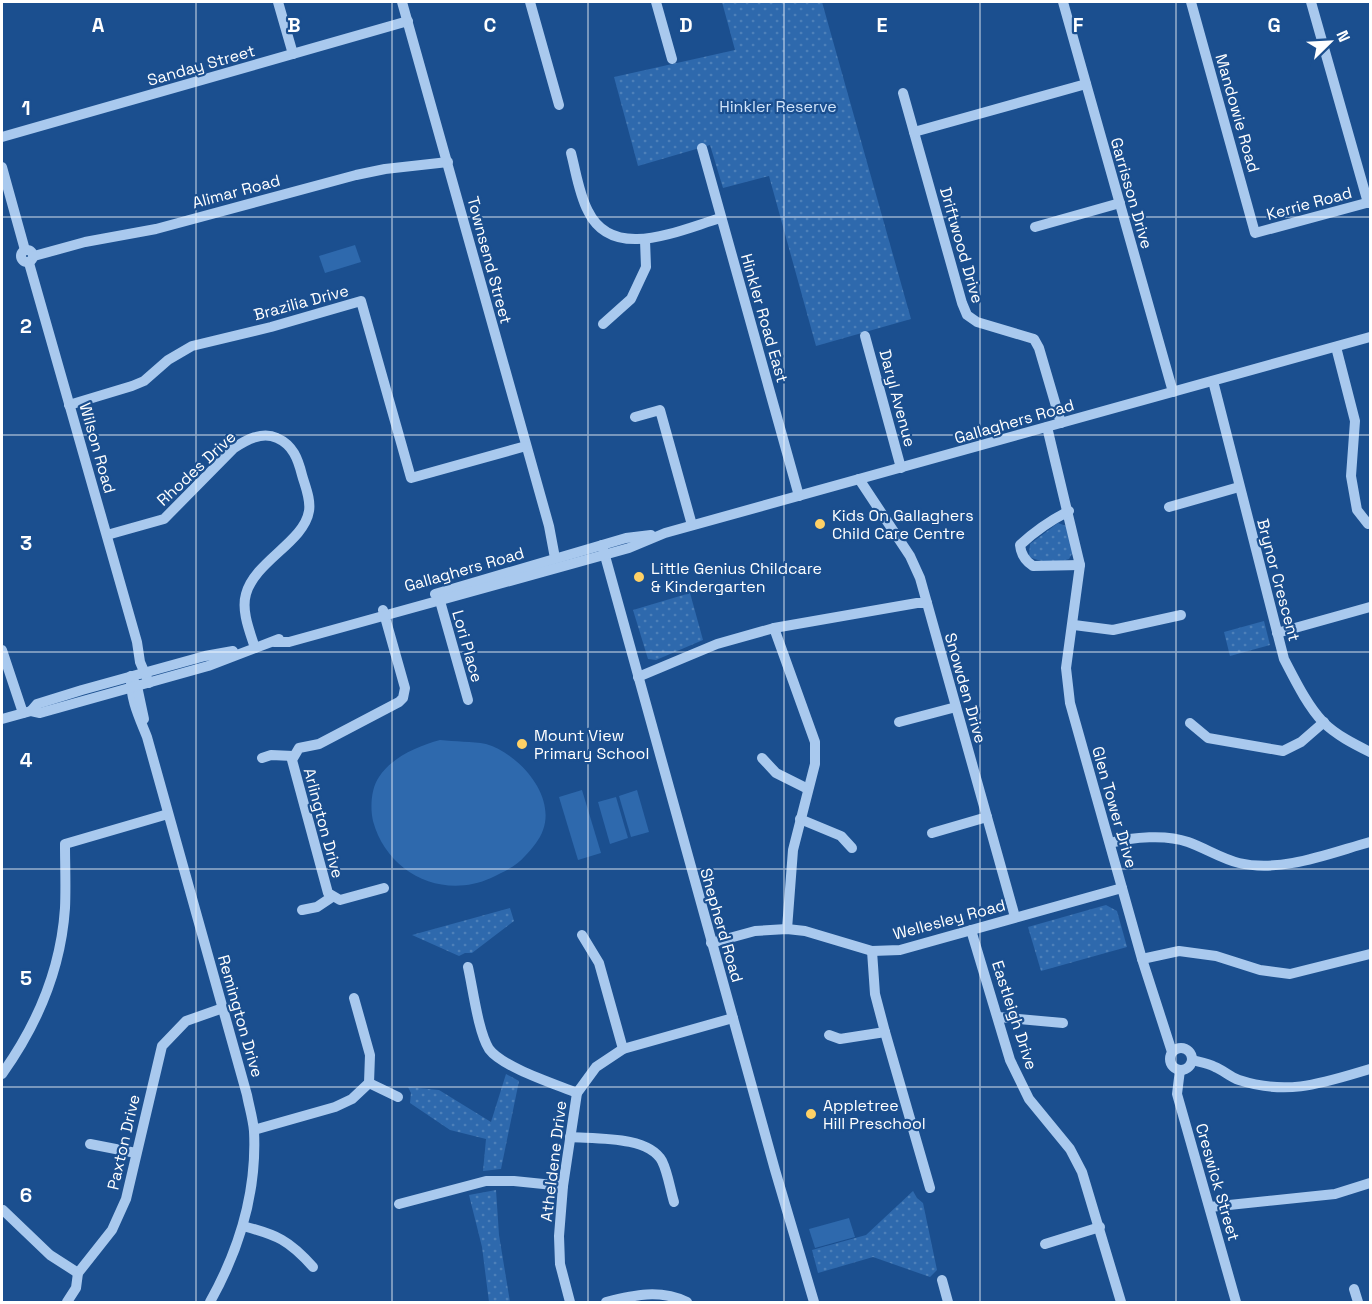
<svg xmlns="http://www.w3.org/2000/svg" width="1372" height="1304" viewBox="0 0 1372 1304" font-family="'Space Grotesk',sans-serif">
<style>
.park{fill:url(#park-dots)}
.pitch{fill:#2e69ad}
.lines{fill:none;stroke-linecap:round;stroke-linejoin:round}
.minor{stroke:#a9c9ee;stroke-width:10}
.grid{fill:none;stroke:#fff;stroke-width:1.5;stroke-opacity:0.55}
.poi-dot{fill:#ffd166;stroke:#1b4f8f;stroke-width:2}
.labels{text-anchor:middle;stroke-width:4.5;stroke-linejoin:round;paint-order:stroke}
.street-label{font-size:16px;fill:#fff;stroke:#1b4f8f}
.park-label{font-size:16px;fill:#cfe3fa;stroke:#1b4f8f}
.poi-label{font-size:16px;fill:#fff;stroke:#1b4f8f;text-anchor:start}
.grid-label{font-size:20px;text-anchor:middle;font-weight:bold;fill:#fff;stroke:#1b4f8f;stroke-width:4.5;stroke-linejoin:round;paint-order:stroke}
</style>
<defs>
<pattern id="park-dots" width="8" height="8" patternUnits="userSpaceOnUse" patternTransform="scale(1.5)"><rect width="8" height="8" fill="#2e69ad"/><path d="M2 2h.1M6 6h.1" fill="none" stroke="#4d80b9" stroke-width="1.8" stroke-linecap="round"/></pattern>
</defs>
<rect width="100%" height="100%" fill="#1b4f8f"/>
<g class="park">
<path d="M722 2H822L911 319 816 346 769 176 723 188 710 145 638 166 614 77 735 50Z"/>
<path d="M1058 523 1069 527 1073 552 1069 559C1058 563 1038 563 1029 556L1030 544Z"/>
<path d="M690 593 703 640 656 660 648 659 633 610Z"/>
<path d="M1264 621 1270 645 1230 656 1224 632Z"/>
<path d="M1106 905 1117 911 1127 947 1041 971 1028 927Z"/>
<path d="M510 908 514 921 472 953H465L459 956 412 935Z"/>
<path d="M506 1074 519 1081 501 1169 483 1171 486 1139 450 1130 410 1103 411 1093 408 1087 439 1090 491 1122Z"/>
<path d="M496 1190 499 1235 510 1302H489L482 1247 469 1195Z"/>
<path d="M913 1191 917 1198 923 1203 937 1270 930 1277 873 1257 818 1273 812 1250 866 1235Z"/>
</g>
<g class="pitch">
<path d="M355 245 361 262 325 273 319 256Z"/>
<path d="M440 740C455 742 472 741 486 744 518 753 556 795 543 830 540 839 532 849 525 856 517 866 503 872 491 878 442 900 387 873 373 821 370 808 371 788 379 777 392 757 418 746 440 740Z"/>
<path d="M582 790 601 853 578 860 559 797Z"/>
<path d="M637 790 649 832 631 837 619 796Z"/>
<path d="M616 797 628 838 610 844 598 802Z"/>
<path d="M849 1218 855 1237 815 1248 809 1229Z"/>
</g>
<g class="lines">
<g class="minor">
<path d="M278 2 293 54"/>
<path d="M402 2 549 526 555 558"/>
<path d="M530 2 559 105"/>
<path d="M656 2 672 59"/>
<path d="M1063 2 1173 392"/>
<path d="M1191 2 1255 233 1370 202"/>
<path d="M1311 2 1368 203"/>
<path d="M903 93 962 303 967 315 977 322 1034 339 1039 348 1061 423"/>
<path d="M914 132 1086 84"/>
<path d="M2 137 408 21"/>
<path d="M702 148 799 496"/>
<path d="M571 153C576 172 579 194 588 211 613 263 681 229 721 218"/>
<path d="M2 167 25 250"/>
<path d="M1035 227 1120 203"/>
<circle cx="27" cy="256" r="6"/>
<path d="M34 256 85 242 156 229 356 175 385 169 448 162"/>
<path d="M29 263 137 642 140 662 149 683"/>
<path d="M603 324 631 299 646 267 645 240"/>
<path d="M865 336 901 468"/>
<path d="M1336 347 1355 421 1351 476 1357 510 1368 524"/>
<path d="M1213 381 1284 659C1295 680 1307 705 1323 722 1336 735 1354 744 1370 752"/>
<path d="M69 405 132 386 144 381 168 360 192 346 271 327 361 301 411 478 526 446"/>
<path d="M635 417 660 410 692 525"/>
<path d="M1047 427 1080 565 1066 668 1070 703 1142 959 1172 1052"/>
<path d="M859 479 910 556 920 578 1015 917"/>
<path d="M1169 507 1239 487"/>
<path d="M1069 511C1051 520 1035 531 1020 545 1021 555 1025 561 1033 566L1080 565"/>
<path d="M107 535 164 519 234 448C246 440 262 431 277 438 293 445 298 459 302 475 305 486 311 499 309 511 304 542 255 561 246 594 241 611 250 632 255 648"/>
<path d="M602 545 775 1170 814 1302"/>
<path d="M435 594 626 538 651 535"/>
<path d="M438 594 468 700"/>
<path d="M383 610 405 688 403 698 399 702 319 744 299 748 292 760 328 893 340 900 384 888"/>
<path d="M1074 625 1113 630 1181 615"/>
<path d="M774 628 815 742V764L793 850 787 929"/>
<path d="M1277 633 1370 607"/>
<path d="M274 642H289L629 548 665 533 1370 337"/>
<path d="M2 650 23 713"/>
<path d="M131 676C130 699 139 717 147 737L247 1095C249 1106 253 1119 254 1131 257 1191 239 1250 210 1302"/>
<path d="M638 677 717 644 774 628 917 603H927"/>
<path d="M133 680 137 686 144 719"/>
<path d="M31 711 37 704 82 690 205 656 233 651"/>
<path d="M2 719 31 711 40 713 208 666 279 639"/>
<path d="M899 722 956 707"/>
<path d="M1190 723 1208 738 1283 751 1301 742 1324 722"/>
<path d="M262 758 271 755 293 756"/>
<path d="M762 758 776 773 808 789"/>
<path d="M800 819 841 836 852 848"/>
<path d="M932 833 987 817"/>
<path d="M1110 843C1133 837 1166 834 1188 842 1205 848 1222 859 1239 863 1282 873 1330 853 1370 842"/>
<path d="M302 910 317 907 332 897"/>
<path d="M971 930 1010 1060 1029 1099 1070 1149 1082 1172 1121 1302"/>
<path d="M582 935 599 963 623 1049"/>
<path d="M711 943 755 931 787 929 805 931 872 951 900 950 1122 888"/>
<path d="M872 951 875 994 885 1032 930 1188"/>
<path d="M1142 959 1179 951 1216 956 1260 970 1290 974 1370 954"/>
<path d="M468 967C473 989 478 1031 489 1049 502 1067 555 1084 577 1093"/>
<path d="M998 1017 1063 1023"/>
<path d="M829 1035 840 1039 885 1032"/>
<circle cx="1181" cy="1059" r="11"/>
<path d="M1192 1060C1200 1062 1208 1063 1215 1067 1223 1070 1230 1077 1239 1080 1288 1096 1323 1083 1370 1069"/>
<path d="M1180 1070 1177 1094 1236 1302"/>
<path d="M2 1074C37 1025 61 968 65 908 66 886 65 865 65 844L168 814"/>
<path d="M369 1083 398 1097"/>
<path d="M254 1130 335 1107 352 1099 369 1083 370 1055 354 998"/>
<path d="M570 1137C597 1139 648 1136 662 1161 668 1173 670 1189 674 1202"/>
<path d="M90 1144 136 1153"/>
<path d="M399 1204 486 1181H514L563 1186"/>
<path d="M1210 1207 1335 1194 1370 1183"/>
<path d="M3 1210 50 1255 78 1273"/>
<path d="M243 1226C277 1235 289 1240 313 1267"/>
<path d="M1045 1244 1100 1227"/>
<path d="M942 1280 948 1302"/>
<path d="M1354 1289 1358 1302"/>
<path d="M67 1302 76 1288 78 1273 112 1230 126 1199 162 1046 186 1021 223 1008"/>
<path d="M570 1302 560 1264 559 1236 563 1186 577 1093 596 1067 623 1049 733 1018"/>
<path d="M606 1302C634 1295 660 1289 687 1302"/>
</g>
</g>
<path class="grid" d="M196 2V1302M392 2V1302M588 2V1302M784 2V1302M980 2V1302M1176 2V1302M2 217H1370M2 435H1370M2 652H1370M2 869H1370M2 1087H1370"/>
<g class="poi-dot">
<circle cx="820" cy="524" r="6"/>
<circle cx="639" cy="577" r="6"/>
<circle cx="522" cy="744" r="6"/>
<circle cx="811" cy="1114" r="6"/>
</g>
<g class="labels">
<g class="street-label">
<text transform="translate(201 65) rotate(-16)" y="6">Sanday Street</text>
<text transform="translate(1238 113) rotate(74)" y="6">Mandowie Road</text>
<text transform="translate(236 191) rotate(-15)" y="6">Alimar Road</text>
<text transform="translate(1132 193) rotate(74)" y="6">Garrisson Drive</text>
<text transform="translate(1309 203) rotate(-15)" y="6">Kerrie Road</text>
<text transform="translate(962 245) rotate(74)" y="6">Driftwood Drive</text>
<text transform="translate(490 260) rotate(75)" y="6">Townsend Street</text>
<text transform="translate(301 302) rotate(-15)" y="6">Brazilia Drive</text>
<text transform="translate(765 318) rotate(74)" y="6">Hinkler Road East</text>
<text transform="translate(898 398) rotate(75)" y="6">Daryl Avenue</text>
<text transform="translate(1014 421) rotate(-16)" y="6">Gallaghers Road</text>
<text transform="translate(98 448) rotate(74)" y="6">Wilson Road</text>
<text transform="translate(196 468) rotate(-43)" y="6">Rhodes Drive</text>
<text transform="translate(464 569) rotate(-16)" y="6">Gallaghers Road</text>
<text transform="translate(1279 580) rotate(75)" y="6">Brynor Crescent</text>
<text transform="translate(468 646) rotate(74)" y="6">Lori Place</text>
<text transform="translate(966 688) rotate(74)" y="6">Snowden Drive</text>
<text transform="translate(1115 807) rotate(74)" y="6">Glen Tower Drive</text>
<text transform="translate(324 823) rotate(75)" y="6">Arlington Drive</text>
<text transform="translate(949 919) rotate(-15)" y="6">Wellesley Road</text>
<text transform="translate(722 925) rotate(74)" y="6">Shepherd Road</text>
<text transform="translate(1015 1015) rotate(72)" y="6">Eastleigh Drive</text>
<text transform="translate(241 1016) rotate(74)" y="6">Remington Drive</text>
<text transform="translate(123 1142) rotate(-77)" y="6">Paxton Drive</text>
<text transform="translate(553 1161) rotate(-83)" y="6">Atheldene Drive</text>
<text transform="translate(1218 1182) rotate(74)" y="6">Creswick Street</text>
</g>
<g class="park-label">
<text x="778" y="112">Hinkler Reserve</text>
</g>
<g class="poi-label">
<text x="832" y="521">Kids On Gallaghers<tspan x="832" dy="18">Child Care Centre</tspan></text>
<text x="651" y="574">Little Genius Childcare<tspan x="651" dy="18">&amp; Kindergarten</tspan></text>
<text x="534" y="741">Mount View<tspan x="534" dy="18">Primary School</tspan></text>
<text x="823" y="1111">Appletree<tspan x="823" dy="18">Hill Preschool</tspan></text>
</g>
</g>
<g class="grid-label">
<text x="98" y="32">A</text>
<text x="294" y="32">B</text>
<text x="490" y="32">C</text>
<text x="686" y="32">D</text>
<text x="882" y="32">E</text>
<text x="1078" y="32">F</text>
<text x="1274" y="32">G</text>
<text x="26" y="115">1</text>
<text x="26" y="333">2</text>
<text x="26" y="550">3</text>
<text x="26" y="767">4</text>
<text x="26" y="985">5</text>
<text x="26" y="1202">6</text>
</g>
<rect width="1372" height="1304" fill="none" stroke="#ffffff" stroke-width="6"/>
<g transform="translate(1330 42) rotate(66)" stroke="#1b4f8f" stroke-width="4.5" paint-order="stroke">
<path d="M0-4.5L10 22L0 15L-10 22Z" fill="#ffffff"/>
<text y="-9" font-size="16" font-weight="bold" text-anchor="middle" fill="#ffffff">N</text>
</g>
</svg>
